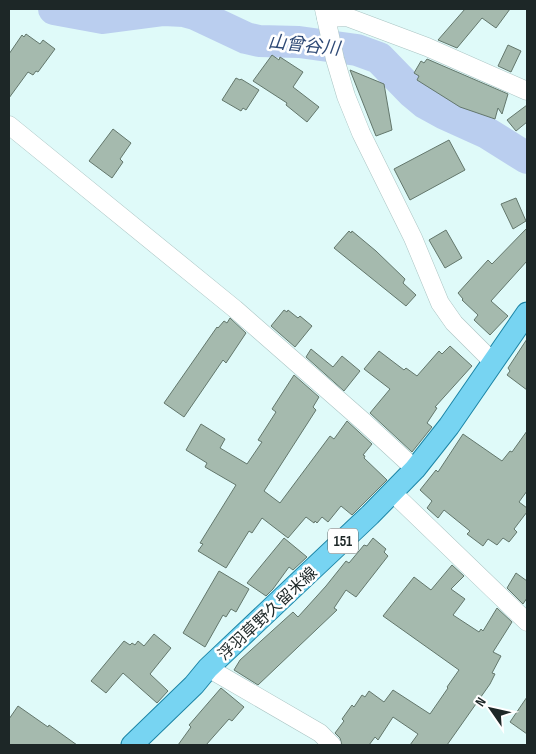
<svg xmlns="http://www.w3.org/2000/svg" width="536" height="754" viewBox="0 0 536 754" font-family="'Sofia Sans Condensed','Noto Sans JP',sans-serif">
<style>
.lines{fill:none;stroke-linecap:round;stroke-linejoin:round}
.river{stroke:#baceef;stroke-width:32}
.building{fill:#a5baae;stroke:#63776c}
.minor-casing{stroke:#aac4c3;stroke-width:19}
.major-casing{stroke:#1c85a6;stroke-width:23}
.minor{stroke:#fff;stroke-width:18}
.major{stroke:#77d4f2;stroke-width:21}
.labels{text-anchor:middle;stroke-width:5;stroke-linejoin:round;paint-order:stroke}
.shield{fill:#fff;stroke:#616868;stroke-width:1}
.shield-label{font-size:15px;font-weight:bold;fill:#1d2727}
.street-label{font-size:16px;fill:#1d2727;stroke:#fff}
.water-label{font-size:18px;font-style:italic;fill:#2f4a76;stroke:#fff}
</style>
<rect width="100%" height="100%" fill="#dffaf9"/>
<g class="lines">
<path class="river" d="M54 9 103 18 164 10 184 11 195 14 246 38 259 41 299 42 357 50 379 58 413 93 425 103 445 114 487 133 527 158"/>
</g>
<g class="building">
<path d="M465 9H510L496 28 482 18 457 48 438 40Z"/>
<path d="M26 34 40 44 43 40 55 49 38 72 36 71 33 75 28 72 9 98V54L22 35 24 37Z"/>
<path d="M508 45 521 51 511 72 498 66Z"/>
<path d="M272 55 279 60 280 57 303 72 293 87 319 107 307 122 286 105 287 103 253 81Z"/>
<path d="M427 59 508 94 502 114 498 108 495 119 460 107 417 80 419 76 414 73 421 61 424 63Z"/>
<path d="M350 70 384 84 392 130 376 136Z"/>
<path d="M236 78 240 80 241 79 259 90 246 110 243 108 241 111 222 100Z"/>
<path d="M527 105V122L516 131 507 120Z"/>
<path d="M113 129 131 143 120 159 123 162 112 178 89 161Z"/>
<path d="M449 140 465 170 410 200 394 169Z"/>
<path d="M516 198 526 221 513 229 501 204Z"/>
<path d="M527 228V261L491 301 508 316 490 335 474 320 478 315 462 300 463 299 458 293 488 260 492 264Z"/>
<path d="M446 230 462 258 445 268 429 240Z"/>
<path d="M349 231 351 233 352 231 376 251 405 279 403 283 416 295 406 306 334 248Z"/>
<path d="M284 310 287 312 288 310 298 318 300 316 312 326 295 347 271 326Z"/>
<path d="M230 318 246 333 226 363 223 360 184 417 164 403 217 327 218 328 224 321 227 323Z"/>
<path d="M527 339V390L507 375 510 371 508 368Z"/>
<path d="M450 346 472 366 435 407 437 408 427 423 432 427 412 452 370 413 390 389 364 369 379 351 404 370 406 368 417 376 439 351 442 354Z"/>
<path d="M311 349 333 367 342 356 360 371 344 391 306 357Z"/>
<path d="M294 375 319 397 313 407 316 410 264 491 280 503 330 436 334 439 347 421 372 444 363 455 365 456 364 458 387 480 352 515 341 506 328 522 322 517 317 523 315 521 314 523 306 517 288 538 262 518 252 533 249 531 226 568 198 551 203 544 200 543 236 485 205 467 207 463 186 450 201 424 225 439 220 448 247 464 262 442 258 440 276 412 272 409Z"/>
<path d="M527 431V491L519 502 527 508V512L514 529 517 532 509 542 503 538 497 545 488 539 483 546 467 534 470 531 444 510 438 518 427 508 432 501 420 490 436 470 438 472 463 434 502 461 510 451 512 452Z"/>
<path d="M284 538 307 557 293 570 289 567 273 589 266 596 247 583Z"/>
<path d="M373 538 386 549 384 552 388 556 356 597 346 590 334 608 337 610 258 685 234 670 240 660 293 612 298 617 326 586 346 561 349 563 364 545 367 546Z"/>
<path d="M452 565 464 576 451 589 465 599 453 615 479 632 481 629 483 631 497 608 512 622 493 652 501 656 492 673 495 674 490 684 447 745H410L418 734 393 717 378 740 375 737 369 745H342L340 738 335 733 344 721 342 719 352 705 354 707 362 695 365 697 369 691 384 702 393 690 430 714 448 688 447 687 459 670 383 616 414 577 431 590Z"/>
<path d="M219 571 249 589 236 612 231 609 226 617 223 615 205 647 183 633Z"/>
<path d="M516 573 527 581V598L523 604 507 588Z"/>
<path d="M154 634 171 648 150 674 168 691 157 703 123 673 106 693 91 681 124 641 130 645 132 643 135 645 138 641 144 646Z"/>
<path d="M221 688 244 707 232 721 229 719 206 745H178L191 727 189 725Z"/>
<path d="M527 697V734L510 722Z"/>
<path d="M18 706 48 727 49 725 77 745H9V719Z"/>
</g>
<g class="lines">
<g class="minor-casing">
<g id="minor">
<path d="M324 9 335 59 346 96 361 133 413 238 440 303 454 323 493 362"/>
<path d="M326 18 347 17 427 47 527 91"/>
<path d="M9 125 235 309 364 422 415 469"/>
<path d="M393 493 527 622"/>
<path d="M208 668 320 733 332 745"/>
</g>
</g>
<g class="major-casing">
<path id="major" d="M132 745 194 685 208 668 370 515 415 469 449 426 527 313"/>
</g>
<use href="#minor" class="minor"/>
<use href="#major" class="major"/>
</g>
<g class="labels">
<rect class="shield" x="328" y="528.5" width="30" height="25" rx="4"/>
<g class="shield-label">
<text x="343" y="546">151</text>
</g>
<g class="street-label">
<text transform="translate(267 613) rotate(-43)" y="6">浮羽草野久留米線</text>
</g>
<g class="water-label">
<text transform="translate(304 45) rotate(6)" y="6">山曾谷川</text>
</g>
</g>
<rect width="536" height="754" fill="none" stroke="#1d2727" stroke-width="20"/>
<g transform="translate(491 709) rotate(304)" stroke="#ffffff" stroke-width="4" paint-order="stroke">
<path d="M0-4L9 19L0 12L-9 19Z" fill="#1d2727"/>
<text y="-8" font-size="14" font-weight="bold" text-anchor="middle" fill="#1d2727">N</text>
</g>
</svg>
